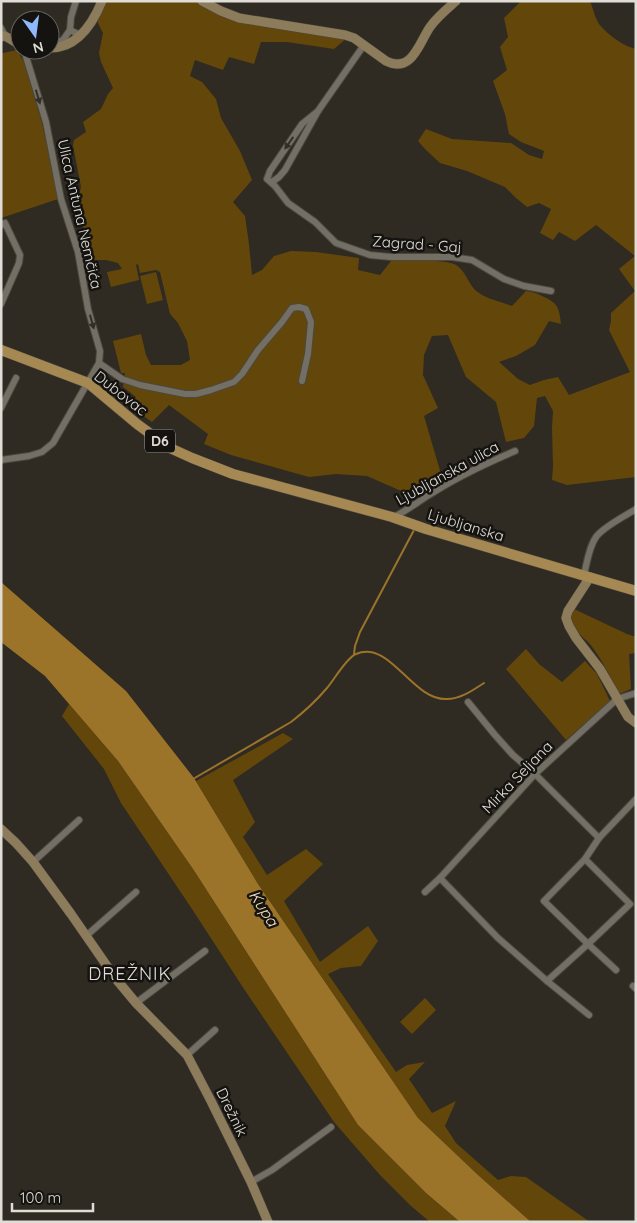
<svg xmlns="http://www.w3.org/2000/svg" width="637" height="1223" font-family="Quicksand,sans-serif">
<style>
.green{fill:#63470a}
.water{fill:#9b742a}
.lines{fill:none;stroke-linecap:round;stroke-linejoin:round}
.stream{stroke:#9b742a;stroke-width:2}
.street-casing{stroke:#4b4840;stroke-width:8}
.secondary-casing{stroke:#4b4840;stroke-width:10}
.primary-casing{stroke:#4b4840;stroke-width:11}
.street{stroke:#746f65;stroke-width:6}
.secondary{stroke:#8d7c5b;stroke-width:9}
.primary{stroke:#a58852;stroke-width:10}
.oneway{fill:#322f2a}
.labels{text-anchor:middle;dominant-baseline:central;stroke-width:5;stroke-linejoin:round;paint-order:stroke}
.shield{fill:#151310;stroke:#a3a09b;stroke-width:1}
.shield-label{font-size:14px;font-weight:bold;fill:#e0ddd7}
.street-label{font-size:15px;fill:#e0ddd7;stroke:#151310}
.water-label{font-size:16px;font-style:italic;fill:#f7e1bd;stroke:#151310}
.quarter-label{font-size:18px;letter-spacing:1px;fill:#e0ddd7;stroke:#151310}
</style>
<rect width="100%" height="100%" fill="#2f2a22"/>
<g class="green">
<path d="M107,1H196L231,19L248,24L347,38L334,49L287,42H261L254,64L229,57L223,70L195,60L190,76L202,82L216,99L221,118L240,151L252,180L233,202L245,216L249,244L252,275L262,270L274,256L291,251L316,252L359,258L358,270L380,275L391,261C407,261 440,259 454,264C466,269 468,286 479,293C487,299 502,302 512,306L526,291C532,292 537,293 542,296C558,303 559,307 561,324L549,321L535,345L516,356L499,362L518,379L530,385L544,380L558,377L569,395L630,372L609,330L611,321V313L635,291L619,269L635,256L596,225L575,241L559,232L553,240L540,233L551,209L539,203L527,207L516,198L505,187L467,171L440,163L425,149L418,141L426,129L452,139L511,143L529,155L542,159L544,151L521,142L509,134L505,114L493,81L507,70L500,47L508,37L504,18L521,1H590C593,8 595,18 599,24C608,35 623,46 636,49V477L567,485L552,480L553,466L552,428L553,411L545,396L537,398L534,426L524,438L506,442L496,402L466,377L448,335L432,336L424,355L423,375L438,408L424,416L441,474L408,494L367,476L336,474L309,477L231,455L204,444L208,434L169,405L152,422L129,406L136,397L123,387L125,373H121L113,341L141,334L146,355L151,365H181L190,360L187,341L178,323L170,314L160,272L156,270L140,273L138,264L136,265L139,280L111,287L107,272L122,269L118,263L106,260H86L82,251L89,243L76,206L81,187L73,145L74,140L86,132L83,122L101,109L108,94L113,88L101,62L99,53L103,33L97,21Z"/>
<path d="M17,50L24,62L42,123L58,199L1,218V52L3,53Z"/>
<path d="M156,272L163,300L147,304L140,276Z"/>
<path d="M574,609L627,634L636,637V653L629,654L631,689L619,694C611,679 604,663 593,648C584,635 574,635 570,616Z"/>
<path d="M526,649L539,664L562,682L585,661L597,674L610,701L566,740L506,669Z"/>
<path d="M69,704L118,761L193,869L358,1125L426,1193L460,1222H430L411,1206L380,1175L334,1122L244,989L192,909L121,803L104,769L62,716Z"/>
<path d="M283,733L293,739L233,780L255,822L243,837L267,875L306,849L323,864L284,901L320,962L368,926L378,941L361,966L341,968L328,974L396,1072L407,1065L425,1062L409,1079L432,1113L456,1101L445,1126L456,1143L498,1180L511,1176L526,1177L590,1222H531L478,1175L418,1118L254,878L196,781Z"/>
<path d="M425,998L436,1010L412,1034L400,1022Z"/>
</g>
<path class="water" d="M1,582L126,691L194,778L258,884L418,1118L478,1175L531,1222H460L426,1193L358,1125L193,869L118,761L45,676L1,642Z"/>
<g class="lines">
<g class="stream">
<path d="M354,654L355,646L360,632L414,530"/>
<path d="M193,779L291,722C304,712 316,701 327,688C334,680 347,657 356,654C390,639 412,701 447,699C461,699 473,690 484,683"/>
</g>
<defs>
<g id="street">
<path d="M76,1L71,17L70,30L80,35"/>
<path d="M1,28L5,36"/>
<path d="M51,46L63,40L70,30"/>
<path d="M318,111L302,124L270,171L267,179L275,186L288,203L315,222L336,243L370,255L391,257H452L472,260L504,279L524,286L551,291"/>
<path d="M272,182L279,177L285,170L318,111L364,45"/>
<path d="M1,225L5,223L20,255L19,263L1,304"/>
<path d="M99,363L122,379L140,385L185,394H196L211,390L234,382L242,374L258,350L282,322L292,308L299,307L306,309L311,322L308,354L302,381"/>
<path d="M1,408L16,378"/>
<path d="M1,460L29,456L42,452L53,443L99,363L100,351L88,309L78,252L61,199L46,122L24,50"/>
<path d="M394,517C408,510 420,500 434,492C459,476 487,463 515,451"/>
<path d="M584,575C587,562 589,547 596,537C603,527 625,516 636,509"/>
<path d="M468,702L495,735L513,755L535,774L599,838"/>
<path d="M585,859L630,904L588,944L616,970"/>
<path d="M33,862L79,820"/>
<path d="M425,892L440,878"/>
<path d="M86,936L136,892"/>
<path d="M547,981L588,944L544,901L585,859L599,838L636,799"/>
<path d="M633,986L636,989"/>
<path d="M136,1003L205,951"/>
<path d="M589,1015L547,981L498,938L440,878L535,774L617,699L636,693"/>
<path d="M187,1055L215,1030"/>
<path d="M251,1182L272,1170L331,1127"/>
</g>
<g id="secondary">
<path d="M202,1L221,11L239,18L345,35L354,38L386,61C412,74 419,43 430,27C437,17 447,9 456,1"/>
<path d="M1,37L5,36L20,45"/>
<path d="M50,48C77,48 93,23 102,1"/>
<path d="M590,577L568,611L566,618L569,626L576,638L600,669L628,717L636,723"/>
<path d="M1,829L16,843L33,862L71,914L116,979L136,1003L187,1055L211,1101L251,1182L268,1222"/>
</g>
<path id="primary" d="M1,350L88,383L137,424L170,448L192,458L233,474L392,517L426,529L636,591"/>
</defs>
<use href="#street" class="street-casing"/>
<use href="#secondary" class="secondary-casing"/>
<use href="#primary" class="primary-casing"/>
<use href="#street" class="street"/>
<use href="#secondary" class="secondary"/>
<use href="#primary" class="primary"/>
</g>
<defs><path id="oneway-solid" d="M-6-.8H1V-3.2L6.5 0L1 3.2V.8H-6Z" transform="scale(1.25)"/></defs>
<g class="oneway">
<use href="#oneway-solid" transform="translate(38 97) rotate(73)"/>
<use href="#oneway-solid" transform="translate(289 143) rotate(125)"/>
<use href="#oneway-solid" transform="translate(92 322) rotate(74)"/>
</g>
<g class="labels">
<rect class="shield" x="145" y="429.5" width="30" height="23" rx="4"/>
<g class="shield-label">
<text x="160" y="441">D6</text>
</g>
<g class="street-label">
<text transform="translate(80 214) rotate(77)">Ulica Antuna Nemčića</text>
<text transform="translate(417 244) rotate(4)">Zagrad - Gaj</text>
<text transform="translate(121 393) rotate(38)">Dubovac</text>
<text transform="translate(447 473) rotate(-29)">Ljubljanska ulica</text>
<text transform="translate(466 525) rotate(17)">Ljubljanska</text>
<text transform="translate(517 777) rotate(-46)">Mirka Seljana</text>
<text transform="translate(232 1112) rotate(64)">Drežnik</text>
</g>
<g class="water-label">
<text transform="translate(264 908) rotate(57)">Kupa</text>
</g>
<g class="quarter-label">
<text x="130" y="973">DREŽNIK</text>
</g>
</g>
<rect width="637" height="1223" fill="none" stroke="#e0ddd7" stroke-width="5"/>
<g transform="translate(35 35) rotate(166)"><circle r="24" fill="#151310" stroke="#666460"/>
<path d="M0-4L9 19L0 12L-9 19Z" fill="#90b8fd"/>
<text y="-8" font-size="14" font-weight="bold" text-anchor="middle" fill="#e0ddd7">N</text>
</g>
<path d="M12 1203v8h81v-8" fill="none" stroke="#e0ddd7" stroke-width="2.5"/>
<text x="20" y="1203" font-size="15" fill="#e0ddd7" stroke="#151310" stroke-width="4" paint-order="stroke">100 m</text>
</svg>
